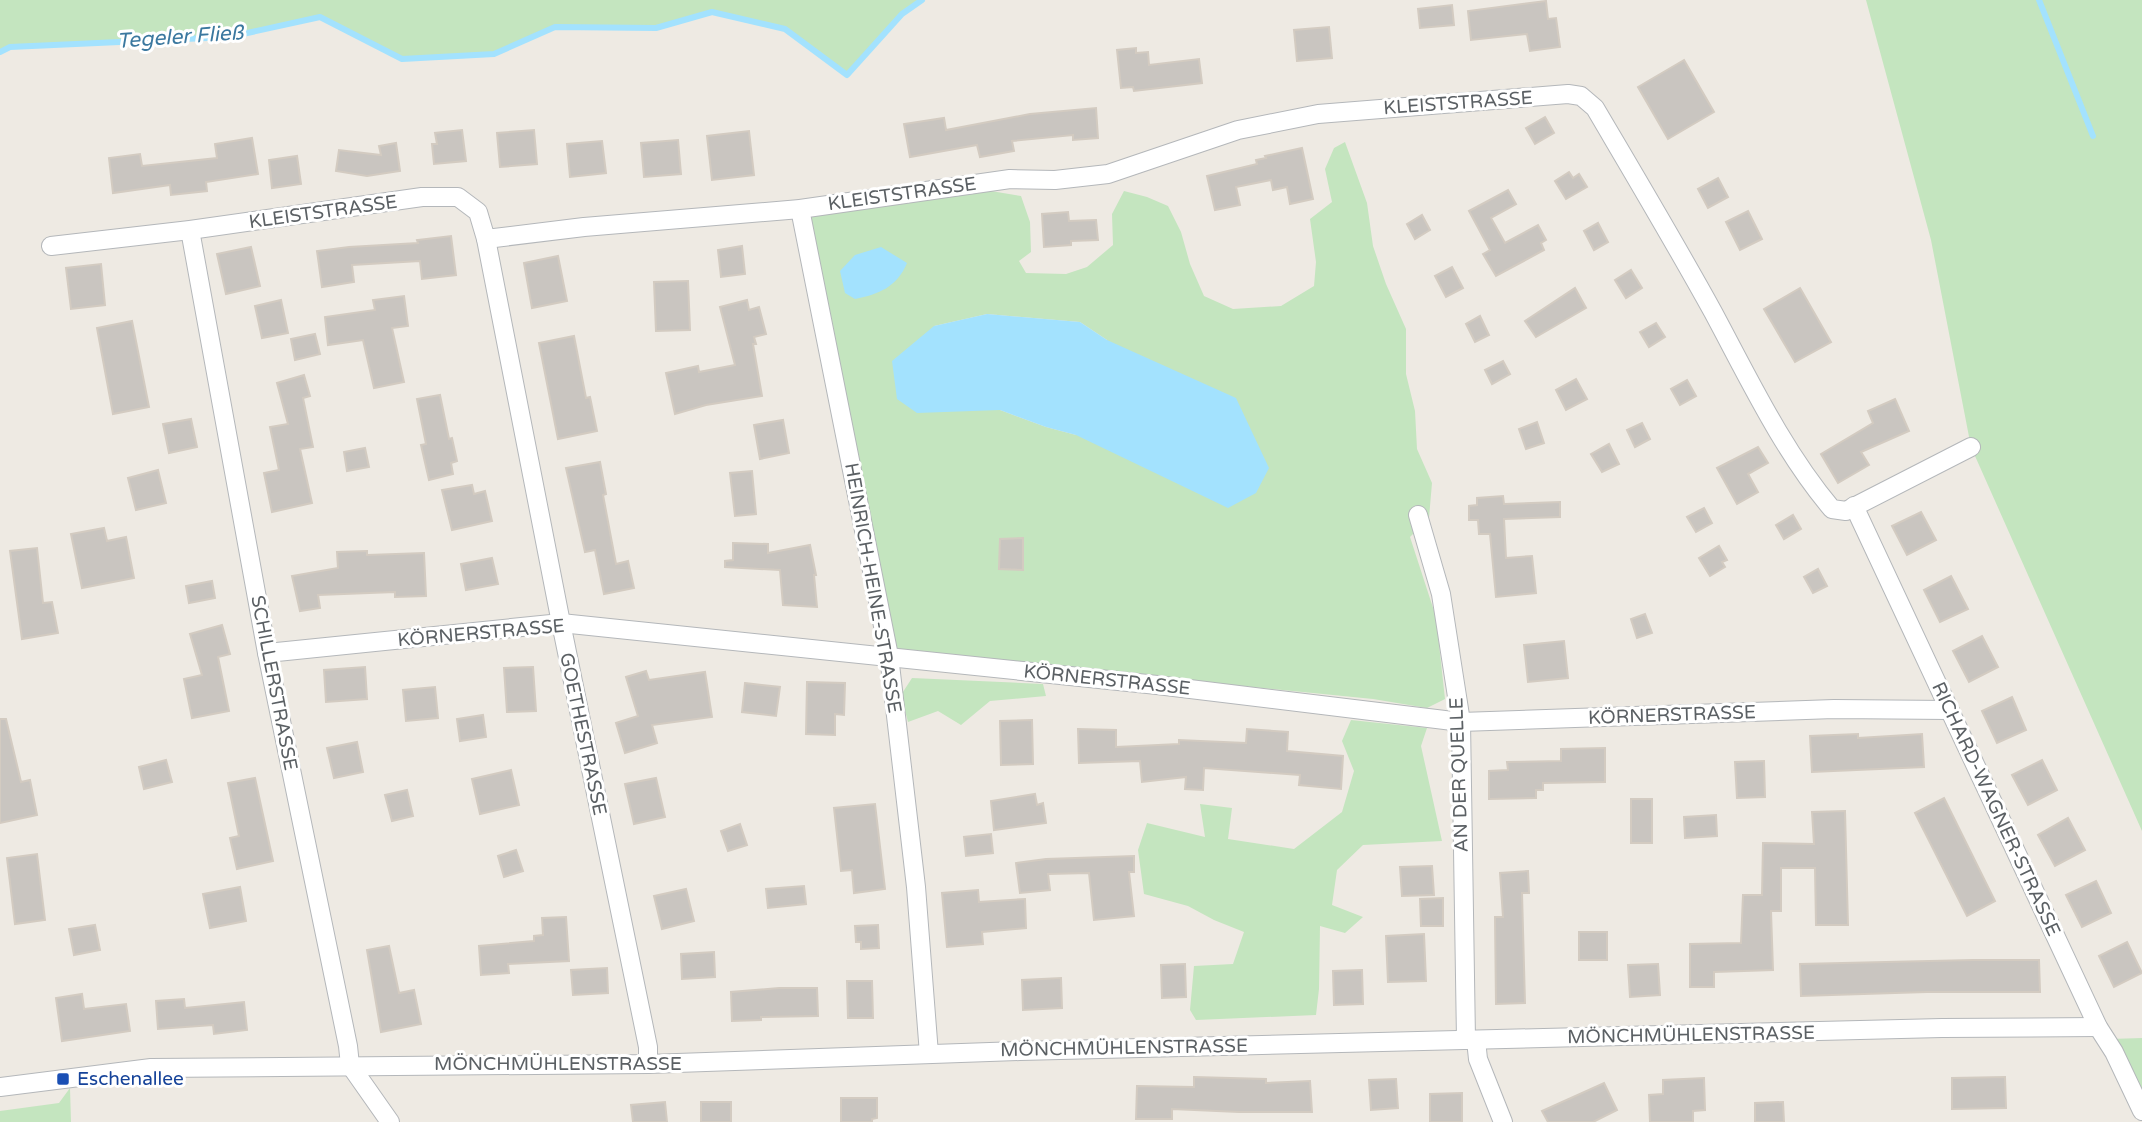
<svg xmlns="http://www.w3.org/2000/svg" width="2142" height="1122" font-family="'Varela Round',sans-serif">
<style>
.green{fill:#c4e5bf;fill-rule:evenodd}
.water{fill:#a3e2fe}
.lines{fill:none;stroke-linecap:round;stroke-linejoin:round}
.stream{stroke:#a3e2fe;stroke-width:6}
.building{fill:#c9c5c0;stroke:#d3cbc1;stroke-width:2}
.minor-casing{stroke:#b4b7ba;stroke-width:20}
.minor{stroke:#fff;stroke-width:18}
.transit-dot{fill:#1a4fb4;stroke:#fff;stroke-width:2.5}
.labels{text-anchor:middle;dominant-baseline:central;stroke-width:6;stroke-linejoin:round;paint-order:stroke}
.street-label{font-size:19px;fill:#5b6064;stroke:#fff}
.transit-label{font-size:19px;fill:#164399;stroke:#fff;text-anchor:start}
.water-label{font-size:21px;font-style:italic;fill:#3b789f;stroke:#fff}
</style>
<rect width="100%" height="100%" fill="#eeeae3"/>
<g class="green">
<path d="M0,0H922L902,14L847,75L785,29L712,12L656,28L555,27L494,54L402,59L320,17L229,37L10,47L0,52Z"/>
<path d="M1866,0H2142V831L1971,447L1931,240Z"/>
<path d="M1345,142L1367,203L1373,246L1386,284L1406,329V374L1415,411L1417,449L1432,483L1429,518L1410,537L1436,617L1445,699L1427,708L1373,699L893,651L811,221L815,208L985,190L1021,196L1030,222L1031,252L1019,261L1026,273L1066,274L1087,267L1113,245L1112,214L1124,191L1147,197L1168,206L1181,232L1190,264L1204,296L1233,309L1281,306L1314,286L1316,262L1310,219L1332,202L1325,169L1334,148ZM987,314L1080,322L1107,340L1076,435L1046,427L1000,410L934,326Z"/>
<path d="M912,678L1043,684L1046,696L990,701L961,725L938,711L908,722L901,695Z"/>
<path d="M1351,720L1427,728L1421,746L1442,841L1363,845L1337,870L1332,905L1363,917L1345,933L1320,926L1319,989L1316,1015L1196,1020L1190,1010L1194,966L1233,964L1244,932L1214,920L1188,906L1144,894L1138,850L1147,823L1205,837L1200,804L1232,808L1228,839L1294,849L1342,812L1354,771L1342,741Z"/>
<path d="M2142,1038V1111L2110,1039Z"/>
<path d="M70,1088L71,1122H0V1111L59,1103Z"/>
</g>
<g class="water">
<path d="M881,247L907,263C897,287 879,294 855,299L845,293L840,271L855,255Z"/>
<path d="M987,314L1080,322L1107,340L1236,398L1269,468L1256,493L1228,508L1076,435L1046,427L1000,410L917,413L897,399L892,361L934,326Z"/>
</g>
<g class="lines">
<g class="stream">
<path d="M2039,0L2093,136"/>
<path d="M0,52L10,47L229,37L320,17L402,59L494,54L555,27L656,28L712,12L785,29L847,75L902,14L922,0"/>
</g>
</g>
<g class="building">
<path d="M1546,1L1548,19L1556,18L1560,47L1530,51L1527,34L1471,40L1468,11Z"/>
<path d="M1452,5L1454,25L1420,28L1418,9Z"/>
<path d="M1329,27L1332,58L1297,61L1294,30Z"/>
<path d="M1136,48V53L1148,52L1149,65L1199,59L1202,83L1134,91L1133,87L1121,88L1117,50Z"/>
<path d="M1684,60L1714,112L1668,139L1638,87Z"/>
<path d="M1096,108L1098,138L1073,140V135L1012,141L1014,151L980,157L977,145L910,157L904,124L944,118L946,130L1030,114Z"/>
<path d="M1545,117L1554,133L1535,144L1526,128Z"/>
<path d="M462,130L466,161L434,164L432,144H437L435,133Z"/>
<path d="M534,130L537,164L500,167L497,133Z"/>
<path d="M749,131L754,175L712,180L707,136Z"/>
<path d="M252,138L258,174L206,182L207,191L171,195L170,185L113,193L109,158L140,154L142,166L217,158L215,144Z"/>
<path d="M678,140L681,174L644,177L641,143Z"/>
<path d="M602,141L606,173L570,177L567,144Z"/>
<path d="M396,143L400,171L367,176L336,171L339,150L381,155L379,146Z"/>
<path d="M1302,148L1313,199L1290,204L1287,187L1273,190L1271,180L1236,187L1240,205L1215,210L1207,176L1257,164L1256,160L1266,158L1265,156Z"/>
<path d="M297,156L301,184L272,188L269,160Z"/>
<path d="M1569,172L1573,178L1579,174L1587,187L1566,199L1555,181Z"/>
<path d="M1718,178L1728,197L1708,208L1698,189Z"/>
<path d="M1508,190L1516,204L1491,218L1505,243L1538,225L1546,240L1541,243L1544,250L1496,276L1483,254L1490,250L1469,211Z"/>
<path d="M1748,211L1762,239L1740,250L1726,222Z"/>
<path d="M1068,212L1069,221L1096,220L1098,240L1071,241V245L1044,247L1042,214Z"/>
<path d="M1422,215L1430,230L1415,239L1407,224Z"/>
<path d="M1598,223L1608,242L1594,250L1584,231Z"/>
<path d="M451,236L456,275L422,279L420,261L352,265L354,282L322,287L317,251L349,247L418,243L417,240Z"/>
<path d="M742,246L745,274L721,277L718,250Z"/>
<path d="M251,247L260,286L226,294L217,254Z"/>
<path d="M558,256L567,301L532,308L524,263Z"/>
<path d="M101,264L105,305L71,309L66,268Z"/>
<path d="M1452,267L1463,288L1446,297L1435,276Z"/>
<path d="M1631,270L1642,288L1626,298L1615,280Z"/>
<path d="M688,281L690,330L656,331L654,282Z"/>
<path d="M1575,288L1586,308L1536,337L1525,321Z"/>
<path d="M1800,288L1831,342L1795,362L1764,309Z"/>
<path d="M404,296L408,326L392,328L404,382L374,388L363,340L328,345L325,317L375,310L373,300Z"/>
<path d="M281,300L288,333L262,338L255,306Z"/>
<path d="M747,300L749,310L759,307L766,334L754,337L756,344H753L762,396L706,405L675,414L666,373L698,366L699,372L735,365L720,307Z"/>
<path d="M1480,316L1489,335L1475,342L1466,324Z"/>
<path d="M132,321L149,407L113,414L97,328Z"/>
<path d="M1656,323L1665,337L1649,347L1640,332Z"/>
<path d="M315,334L320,354L295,360L291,339Z"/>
<path d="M574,336L586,398L590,397L597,431L558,439L539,343Z"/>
<path d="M1503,361L1510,374L1492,384L1485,370Z"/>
<path d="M304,375L310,396L303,398L313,447L300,449L312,503L272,512L264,473L279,470L270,427L288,424L277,383Z"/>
<path d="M1576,379L1587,399L1566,410L1556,390Z"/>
<path d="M1687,380L1696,396L1680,405L1671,389Z"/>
<path d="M440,395L449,439L452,438L457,461L451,463L453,474L429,480L421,445L426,444L417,399Z"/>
<path d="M1895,399L1909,431L1861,452L1869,465L1838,483L1821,454L1873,423L1868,411Z"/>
<path d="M191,419L197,447L169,453L163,424Z"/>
<path d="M783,420L789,453L760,459L754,425Z"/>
<path d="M1537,422L1544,443L1526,449L1519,429Z"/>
<path d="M1642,423L1650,439L1635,447L1627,430Z"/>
<path d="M1609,444L1619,464L1602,472L1591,454Z"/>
<path d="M1758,447L1768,463L1748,474L1758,492L1737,504L1717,468Z"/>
<path d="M365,448L369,467L347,471L344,452Z"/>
<path d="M600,462L606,494L603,495L616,564L628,561L634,588L604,594L595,550L585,552L566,468Z"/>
<path d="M158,470L166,503L136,510L128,478Z"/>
<path d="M752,471L756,514L735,516L730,473Z"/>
<path d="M472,485L474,494L485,491L492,521L452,530L442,490Z"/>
<path d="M1503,496L1504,504L1560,502V517L1504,519L1506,558L1532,556L1536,593L1496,597L1490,534H1479L1478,520H1469V506L1477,505V498Z"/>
<path d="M1704,508L1712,523L1696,532L1687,517Z"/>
<path d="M1921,512L1936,540L1907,555L1892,526Z"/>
<path d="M1793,515L1801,529L1784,539L1776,525Z"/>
<path d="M104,528L107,541L126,537L134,578L82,588L71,534Z"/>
<path d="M1023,538V570L999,569L1000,539Z"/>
<path d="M733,543L768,544V553L810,545L816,575H814L817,607L783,605L780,570L725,567V561L733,560Z"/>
<path d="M1719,546L1727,560L1722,562L1725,567L1710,576L1699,558Z"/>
<path d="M37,548L43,603L52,602L58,633L22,639L10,551Z"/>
<path d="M367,551V555L424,553L426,596L395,597V592L318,595L320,608L300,611L292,576L338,568L337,552Z"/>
<path d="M492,558L498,584L466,590L461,564Z"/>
<path d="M1818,569L1827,586L1813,593L1804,577Z"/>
<path d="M1951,576L1968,609L1940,622L1924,590Z"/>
<path d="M212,581L215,598L189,603L186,586Z"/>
<path d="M1645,614L1652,633L1637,638L1631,619Z"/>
<path d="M222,625L230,654L218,657L229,711L192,718L184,679L202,675L190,634Z"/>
<path d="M1982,636L1998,667L1969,682L1953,651Z"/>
<path d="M1564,641L1568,678L1528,682L1524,645Z"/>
<path d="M365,667L367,699L326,702L324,670Z"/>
<path d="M533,667L536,711L507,712L504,668Z"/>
<path d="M646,671L649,680L705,672L712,717L652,725L657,743L625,753L616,723L638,716L626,677Z"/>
<path d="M807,682L845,683L844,715L835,714V735L806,734Z"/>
<path d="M745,683L780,687L776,716L742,712Z"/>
<path d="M435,687L438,718L406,721L403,690Z"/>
<path d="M2012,697L2026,730L1997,743L1982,711Z"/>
<path d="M483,715L486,737L460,741L457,719Z"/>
<path d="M0,719H6L21,782L30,780L37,815L0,823Z"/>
<path d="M1032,720L1033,764L1001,765L1000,721Z"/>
<path d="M1078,729L1116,730V747L1179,744V740L1246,743L1247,729L1288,732L1287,751L1343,756L1341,789L1299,785L1300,775L1204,768L1203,790L1185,789L1186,777L1142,782L1140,761L1079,763Z"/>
<path d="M1858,734V738L1922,734L1924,767L1812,772L1810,736Z"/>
<path d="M357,742L363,772L334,778L327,748Z"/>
<path d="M1605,748V782L1543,783V790H1536V798L1489,799V771L1508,770L1507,762L1561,761V749Z"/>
<path d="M166,760L172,782L144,789L139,767Z"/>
<path d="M2042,760L2057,790L2028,805L2012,775Z"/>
<path d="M1764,761L1765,797L1737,798L1735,762Z"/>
<path d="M511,770L519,805L480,814L472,779Z"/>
<path d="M255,778L273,861L237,869L230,838L239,836L228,783Z"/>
<path d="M656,778L665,817L634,824L625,784Z"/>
<path d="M407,790L413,816L392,821L385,795Z"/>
<path d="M1035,794L1037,805L1043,803L1046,823L994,830L991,801Z"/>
<path d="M1944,798L1995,901L1967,916L1915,813Z"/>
<rect x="1631" y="799" width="21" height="44"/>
<path d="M875,804L885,889L854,893L852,870L841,871L834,808Z"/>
<path d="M1845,811L1848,925H1816L1815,868H1781V911H1771L1773,970L1714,972V987H1690V944L1741,943L1743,895H1762L1763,843L1814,844L1812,812Z"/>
<path d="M1716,815L1717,836L1685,838L1684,817Z"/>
<path d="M2068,818L2085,850L2055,866L2038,835Z"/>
<path d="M740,824L747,845L728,851L721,831Z"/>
<path d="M991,834L993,853L966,856L964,837Z"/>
<path d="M516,850L523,871L504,877L498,856Z"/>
<path d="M37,854L45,920L15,924L7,858Z"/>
<path d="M1134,856V872H1129L1134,916L1094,920L1089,873L1048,874L1050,890L1020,893L1016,863L1046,859Z"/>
<path d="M1432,866L1434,895L1402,896L1400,867Z"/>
<path d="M1528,871L1529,893H1522L1525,1003L1496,1004L1495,917H1503L1500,873Z"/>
<path d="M2096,881L2111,913L2082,927L2066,895Z"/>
<path d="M804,886L806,904L768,908L766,889Z"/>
<path d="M240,887L246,921L210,928L203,894Z"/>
<path d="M686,889L694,921L662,929L654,896Z"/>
<path d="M978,890L979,902L1025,899L1026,928L982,932L983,944L947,947L942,893Z"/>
<path d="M1443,898V926H1421L1420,899Z"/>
<path d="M566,917L569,961L508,964L509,973L481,975L479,946L534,941V936L543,935L542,918Z"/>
<path d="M95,925L100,950L74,955L69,929Z"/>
<path d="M878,925L879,948L861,949V942H856L855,926Z"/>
<rect x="1579" y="932" width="28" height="28"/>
<path d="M1424,934L1426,981L1388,982L1386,936Z"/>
<path d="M2127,942L2142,973L2114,987L2099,956Z"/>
<path d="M389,946L399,993L414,990L421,1024L381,1032L367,950Z"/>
<path d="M714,952L715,977L682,979L681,954Z"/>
<path d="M1973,960H2039L2040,992H1927L1801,996L1800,964Z"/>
<path d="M1185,964L1186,997L1162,998L1161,965Z"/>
<path d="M1658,964L1660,995L1630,997L1628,965Z"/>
<path d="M607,968L608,993L573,995L571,970Z"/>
<path d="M1362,970L1363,1004L1334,1005L1333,971Z"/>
<path d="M1061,978L1062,1008L1023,1010L1022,980Z"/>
<path d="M847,981H872L873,1018H848Z"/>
<path d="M779,988H817L818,1016L761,1017V1020L732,1021L731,992Z"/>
<path d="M82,994L84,1009L126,1004L130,1031L62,1041L56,998Z"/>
<path d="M184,999L185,1008L244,1002L247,1030L214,1034L213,1025L158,1029L156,1001Z"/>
<path d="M1194,1077L1266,1079V1083L1310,1081L1312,1112H1239L1172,1109V1119H1136L1137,1086L1194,1087Z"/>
<path d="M2005,1077L2006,1108L1952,1109V1078Z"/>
<path d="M1704,1078L1705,1110L1693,1111V1122H1650L1649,1095L1663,1094V1080Z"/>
<path d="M1396,1079L1398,1108L1371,1110L1369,1080Z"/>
<path d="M1604,1083L1617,1110L1593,1122H1548L1542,1111Z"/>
<path d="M1462,1093V1122H1430V1094Z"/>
<path d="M841,1098H877V1118L872,1119V1122H841Z"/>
<path d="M665,1102L667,1122H633L631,1105Z"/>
<rect x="701" y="1102" width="30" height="20"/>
<path d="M1783,1102L1784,1122H1755V1103Z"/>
</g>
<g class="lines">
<defs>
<g id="minor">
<path d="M800,209L889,656L916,887L929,1054"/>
<path d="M190,230L267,653L348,1046L350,1065L390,1122"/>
<path d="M486,239L561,623L648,1047V1064"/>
<path d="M51,246L190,230L422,197H458L478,212L486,239L584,227L800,209L1010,179L1055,180L1108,174L1238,130L1318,114L1568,94L1581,96L1595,108C1635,176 1675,243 1713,312C1749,379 1783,451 1832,509L1846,511L1971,447"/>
<path d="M1854,506L2098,1027L2114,1052L2142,1111"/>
<path d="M1418,515L1441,594L1461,722L1466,1040"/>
<path d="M267,653L561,623L1157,685L1461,722L1834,709L1949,710"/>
<path d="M1476,1040L1478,1059L1503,1122"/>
<path d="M0,1087L151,1068L648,1064L1020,1051L1942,1028L2098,1027"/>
</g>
</defs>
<use href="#minor" class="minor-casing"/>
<use href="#minor" class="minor"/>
</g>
<rect class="transit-dot" x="56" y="1072" width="14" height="14" rx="3.5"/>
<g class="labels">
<g class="street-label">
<text transform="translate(1458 103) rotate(-4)">KLEISTSTRASSE</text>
<text transform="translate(902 194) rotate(-8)">KLEISTSTRASSE</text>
<text transform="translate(323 212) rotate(-8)">KLEISTSTRASSE</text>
<text transform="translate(873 588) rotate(80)">HEINRICH-HEINE-STRASSE</text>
<text transform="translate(481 633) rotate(-5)">KÖRNERSTRASSE</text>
<text transform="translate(1107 680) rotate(6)">KÖRNERSTRASSE</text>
<text transform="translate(274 683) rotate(79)">SCHILLERSTRASSE</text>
<text transform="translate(1672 715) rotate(-2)">KÖRNERSTRASSE</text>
<text transform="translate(583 734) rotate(78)">GOETHESTRASSE</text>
<text transform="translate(1459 775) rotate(-92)">AN DER QUELLE</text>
<text transform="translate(1996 809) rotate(65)">RICHARD-WAGNER-STRASSE</text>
<text transform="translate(1691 1035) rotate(-1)">MÖNCHMÜHLENSTRASSE</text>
<text transform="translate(1124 1048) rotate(-1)">MÖNCHMÜHLENSTRASSE</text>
<text x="558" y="1064">MÖNCHMÜHLENSTRASSE</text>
</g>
<g class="transit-label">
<text x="77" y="1079">Eschenallee</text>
</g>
<g class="water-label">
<text transform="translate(180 37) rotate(-4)">Tegeler Fließ</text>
</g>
</g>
</svg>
